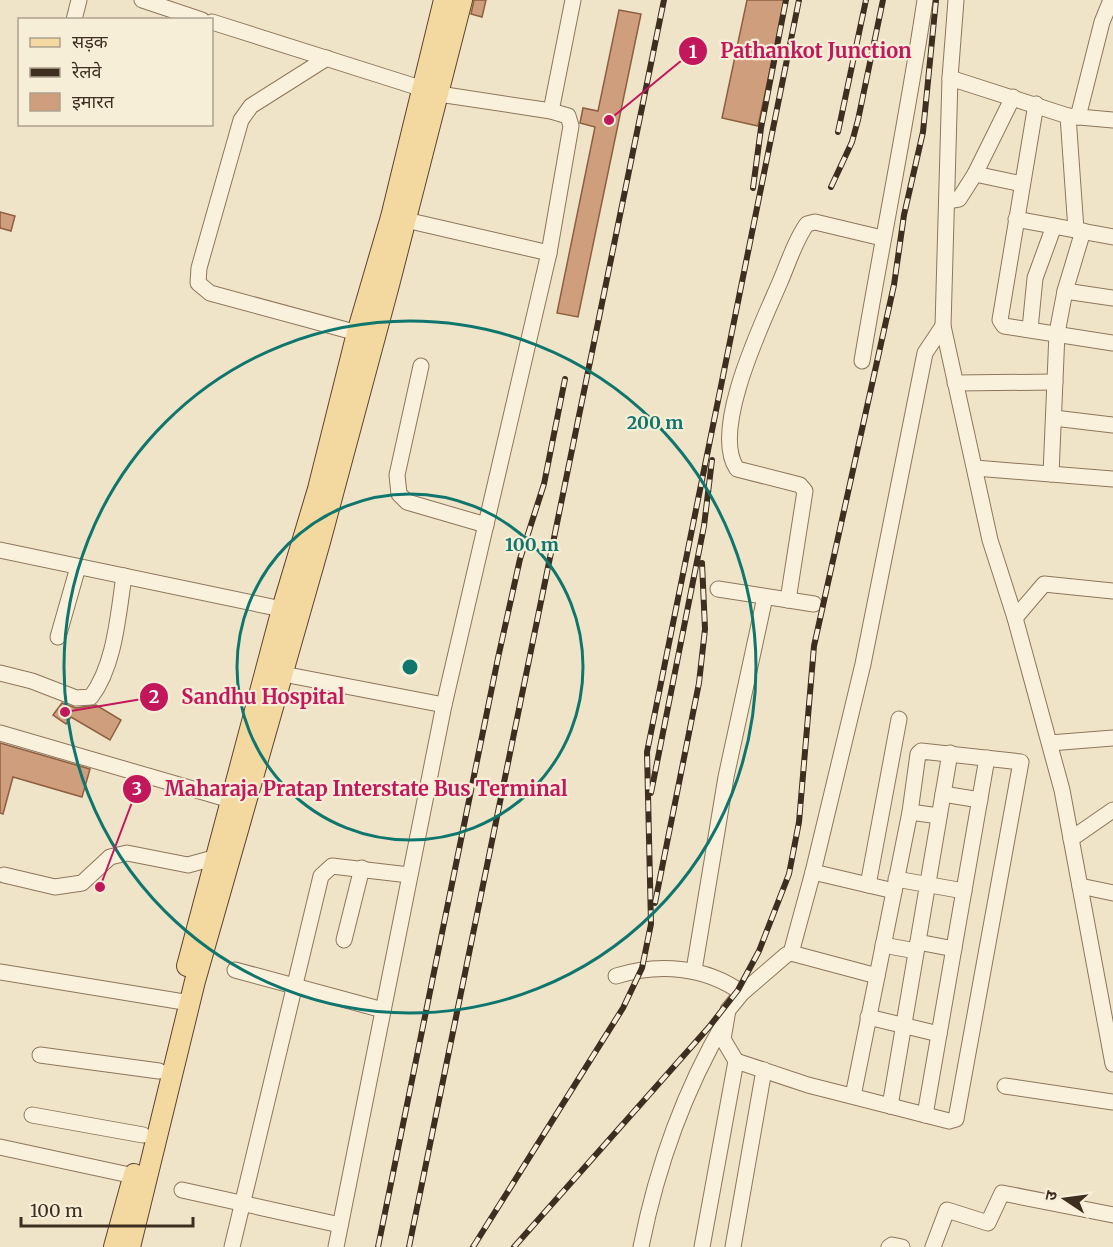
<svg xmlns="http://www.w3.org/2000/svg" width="1113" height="1247" font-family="Merriweather,'Noto Sans Devanagari',serif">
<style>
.building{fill:#cf9f7d;stroke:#8d5f41;stroke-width:1.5}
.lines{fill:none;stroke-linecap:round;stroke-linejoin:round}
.minor-casing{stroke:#8d765c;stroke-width:17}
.major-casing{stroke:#5b4430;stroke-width:22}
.minor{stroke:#faf1dc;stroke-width:15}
.major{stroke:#f3d9a0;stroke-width:20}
.rail-casing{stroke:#3d2e20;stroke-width:6}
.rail{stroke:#f7eed8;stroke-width:4;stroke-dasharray:11;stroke-linecap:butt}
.ring{fill:none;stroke:#0f766e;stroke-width:3}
.centre{fill:#0f766e;stroke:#f7eed8;stroke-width:3}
.ring-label{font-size:18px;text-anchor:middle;font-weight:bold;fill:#0f766e;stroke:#f7eed8;stroke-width:4.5;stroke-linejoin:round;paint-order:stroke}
.leader{fill:none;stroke:#c2185b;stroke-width:2}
.callout-dot{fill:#c2185b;stroke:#f7eed8;stroke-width:2}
.mark-label{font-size:18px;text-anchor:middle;font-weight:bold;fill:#fff}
.callout-label{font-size:20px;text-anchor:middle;font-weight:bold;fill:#c2185b;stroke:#f7eed8;stroke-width:4.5;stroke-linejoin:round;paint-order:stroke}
</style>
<rect width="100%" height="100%" fill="#f0e4c8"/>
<g class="building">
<path d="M474,0H486L482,17L471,14Z"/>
<path d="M747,0H785L758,126L722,118Z"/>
<path d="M619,10L641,14L578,317L557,313L595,127L580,123L583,108L598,111Z"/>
<path d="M0,212L15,216L11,231L0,228Z"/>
<path d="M62,703L76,708L96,705L121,720L110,740L71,717L66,724L53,715Z"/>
<path d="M0,743L90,769L82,797L13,777L3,814L0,813Z"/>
</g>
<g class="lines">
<defs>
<g id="minor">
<path d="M142,0L202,20"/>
<path d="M956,0L950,78L943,326L990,540L1015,618L1062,790L1113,1064"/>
<path d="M74,20L79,0"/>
<path d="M212,22L439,94L551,111L568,116L571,126L549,253L444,705L336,1247"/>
<path d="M327,58L251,106L241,120L199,268L198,283L210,293L365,335"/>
<path d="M950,78L1068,116L1113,120"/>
<path d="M1036,104L1000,320L1004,326L1113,343"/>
<path d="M551,111L573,0"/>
<path d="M1068,116L1076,230"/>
<path d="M1078,117L1102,22L1111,0"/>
<path d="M975,174L1022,184"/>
<path d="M947,201L959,199L975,174L1013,97"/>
<path d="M397,218L549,253"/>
<path d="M1016,219L1113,237"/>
<path d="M1065,291L1113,298"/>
<path d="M1030,329L1035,278L1054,226"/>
<path d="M862,361C882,240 907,121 925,0"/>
<path d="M421,366L397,475L399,494L407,502L486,525"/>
<path d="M955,383L1055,382"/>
<path d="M1054,418L1113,425"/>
<path d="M975,468L1113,479"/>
<path d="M1051,474L1057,333L1065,291L1083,231"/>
<path d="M0,550L291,611"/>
<path d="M718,589L814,604"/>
<path d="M788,600L805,491L800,485L737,469C710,430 763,322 780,282C788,264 795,240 807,224L815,222L882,238"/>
<path d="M1015,618L1044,584L1113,591"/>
<path d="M58,637L78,567"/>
<path d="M0,673L32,681L76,698L91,697C115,665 118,615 124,576"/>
<path d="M283,674L444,705"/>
<path d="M0,733L241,803"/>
<path d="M1050,743L1113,738"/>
<path d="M943,794L980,800"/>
<path d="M910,812L939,816"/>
<path d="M1071,839L1113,810"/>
<path d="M813,872L863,664L925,353L943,326"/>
<path d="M4,875L55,887L82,883L110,857L127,853L188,865L217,857H225"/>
<path d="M896,879L964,891"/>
<path d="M868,885L899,719"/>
<path d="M1080,886L1113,893"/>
<path d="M344,940L362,868"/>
<path d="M918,942L954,949"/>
<path d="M883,945L916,951"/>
<path d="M791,953L813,872L894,891"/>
<path d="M235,970L383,1010"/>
<path d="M694,970L726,777L765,597"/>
<path d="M0,972L190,1003"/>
<path d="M616,976C658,963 705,966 742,993"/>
<path d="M868,1017L939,1034"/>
<path d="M40,1055L159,1071"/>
<path d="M736,1061L723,1039L728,1010L742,993L786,955L791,953L877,976"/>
<path d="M1005,1086L1113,1102"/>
<path d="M890,1106L950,753"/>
<path d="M32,1115L143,1135"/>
<path d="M925,1115L987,758"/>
<path d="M0,1147L134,1176"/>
<path d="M182,1190L340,1225"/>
<path d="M232,1247L321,876L332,866L409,875"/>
<path d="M641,1247C657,1166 684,1091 725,1021"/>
<path d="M702,1247L736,1061L808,1085L949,1121L956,1119L1021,762L921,751L918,754L910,812L853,1096"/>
<path d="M733,1247L764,1070"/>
<path d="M889,1247L892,1245L902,1247"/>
<path d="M933,1247L947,1210L988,1223L1002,1193L1113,1215"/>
</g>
<g id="major">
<path d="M187,966L282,609L318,489L357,333L391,217L444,0"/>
<path d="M114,1247L134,1174"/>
<path d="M130,1247L195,981L320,542L389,285L462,0"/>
</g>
</defs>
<use href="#minor" class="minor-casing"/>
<use href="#major" class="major-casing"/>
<use href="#minor" class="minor"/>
<use href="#major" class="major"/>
<defs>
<g id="rail">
<path d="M838,132L866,0"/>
<path d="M831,187L852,142L858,120L883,0"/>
<path d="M753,188L761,128L786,0"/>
<path d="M651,793L704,526L712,460"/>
<path d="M655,903L699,683L705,629L702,563"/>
<path d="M378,1247L498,658L520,559L544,484L565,379"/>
<path d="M409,1247L664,0"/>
<path d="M473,1247L623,1008L642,968L651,924L647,752L799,0"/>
<path d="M514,1247L709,1027L738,990L759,951L789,874L799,822L814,646L894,285L904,215L923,132L936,0"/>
</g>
</defs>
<use href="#rail" class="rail-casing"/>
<use href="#rail" class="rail"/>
</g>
<g class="ring">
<circle cx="410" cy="667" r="173"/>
<circle cx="410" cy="667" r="346"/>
</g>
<circle cx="410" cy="667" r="9" class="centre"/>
<g class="ring-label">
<text x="655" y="429">200 m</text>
<text x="532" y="551">100 m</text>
</g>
<path class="leader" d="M609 120L693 51M65 712L154 697M100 887L137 789"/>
<g class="callout-dot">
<circle cx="609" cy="120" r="6"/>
<circle cx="65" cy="712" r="6"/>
<circle cx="100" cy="887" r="6"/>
<circle cx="693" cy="51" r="15"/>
<circle cx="154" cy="697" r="15"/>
<circle cx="137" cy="789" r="15"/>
</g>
<g class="mark-label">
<text x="693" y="58">1</text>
<text x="154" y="703">2</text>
<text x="137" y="795">3</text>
</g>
<g class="callout-label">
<text x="816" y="58">Pathankot Junction</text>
<text x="263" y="704">Sandhu Hospital</text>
<text x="366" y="796">Maharaja Pratap Interstate Bus Terminal</text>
</g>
<rect x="18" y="18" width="195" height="108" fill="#f7eed8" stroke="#ada18e" stroke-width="1.5"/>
<rect x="30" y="38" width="30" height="9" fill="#f3d9a0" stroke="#ada18e" stroke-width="1.5"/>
<text x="72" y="48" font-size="18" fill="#3d2e20">सड़क</text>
<rect x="30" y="68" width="30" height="9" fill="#3d2e20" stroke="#ada18e" stroke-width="1.5"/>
<text x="72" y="78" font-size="18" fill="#3d2e20">रेलवे</text>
<rect x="30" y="93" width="30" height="18" fill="#cf9f7d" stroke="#ada18e" stroke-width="1.5"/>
<text x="72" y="108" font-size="18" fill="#3d2e20">इमारत</text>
<g transform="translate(1065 1199) rotate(283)" stroke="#f7eed8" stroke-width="4.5" paint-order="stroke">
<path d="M0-4.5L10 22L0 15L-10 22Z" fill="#3d2e20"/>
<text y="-9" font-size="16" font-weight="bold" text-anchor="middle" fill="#3d2e20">उ</text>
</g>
<path d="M21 1217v9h172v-9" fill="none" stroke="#3d2e20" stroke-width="3"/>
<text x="30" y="1217" font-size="18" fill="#3d2e20" stroke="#f7eed8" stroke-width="4.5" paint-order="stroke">100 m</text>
</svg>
